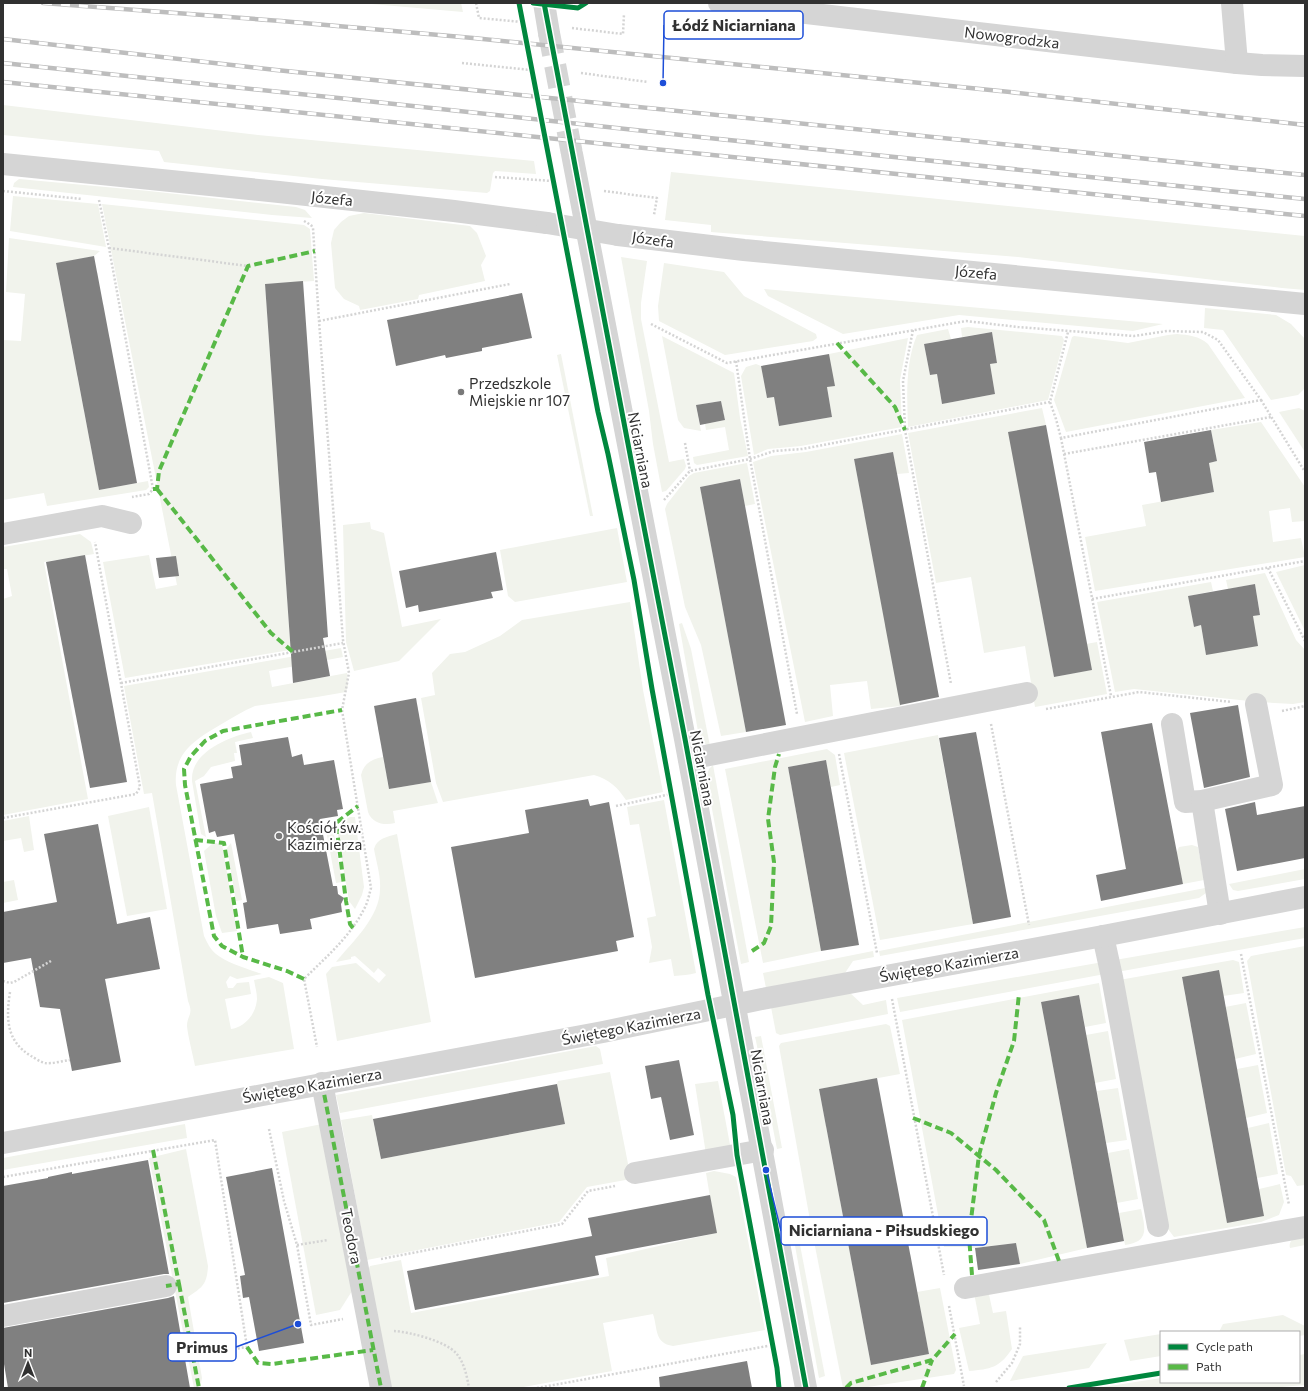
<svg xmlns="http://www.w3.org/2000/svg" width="1308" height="1391" font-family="Commissioner,sans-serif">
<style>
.green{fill:#f1f3ec}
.building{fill:#808080}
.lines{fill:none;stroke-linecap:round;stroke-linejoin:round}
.minor-tunnel{stroke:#d6d6d6;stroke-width:22;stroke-dasharray:22 11;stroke-linecap:butt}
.path{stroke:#d4d4d4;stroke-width:2.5;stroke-dasharray:2 2;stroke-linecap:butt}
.minor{stroke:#d5d5d5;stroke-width:22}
.rail-casing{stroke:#bdbdbd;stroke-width:4.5}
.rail{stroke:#fff;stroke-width:3;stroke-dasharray:9;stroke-linecap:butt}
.path-bridge{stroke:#d4d4d4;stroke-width:2.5;stroke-dasharray:2 2;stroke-linecap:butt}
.minor-bridge{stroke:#d5d5d5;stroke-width:22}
.quiet{stroke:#58b947;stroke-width:4;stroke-dasharray:8 4;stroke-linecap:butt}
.cycleway-casing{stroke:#fff;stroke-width:8}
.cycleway{stroke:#00873e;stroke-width:5}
.poi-dot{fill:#797979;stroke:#fff;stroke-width:1.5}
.labels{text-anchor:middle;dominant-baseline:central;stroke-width:4;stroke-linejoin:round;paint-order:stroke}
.street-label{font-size:15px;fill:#313131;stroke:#fff}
.poi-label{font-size:15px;fill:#313131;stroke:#fff;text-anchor:start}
.leader{fill:none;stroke:#1d4ed8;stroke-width:1.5}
.callout-dot{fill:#1d4ed8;stroke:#fff;stroke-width:1.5}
.callout{fill:#fff;stroke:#1d4ed8;stroke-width:1.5}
.callout-label{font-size:16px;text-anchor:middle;font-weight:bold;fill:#313131}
</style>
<rect width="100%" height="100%" fill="#fff"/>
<g class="green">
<path d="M360,3H461L463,12Z"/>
<path d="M3,105L258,135L534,161L536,174L495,171L493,173L490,191L487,193L322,179L164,162L159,151L3,135Z"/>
<path d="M671,172L1305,236V290L1282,288L1018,257L711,232V225L665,220Z"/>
<path d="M19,179L149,191L296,207L305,210L312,218L272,215L13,187L14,183Z"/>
<path d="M13,196L98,204L106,247L10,231Z"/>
<path d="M102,204L304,225L310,229L314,281L265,284L290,640L296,649L125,678L103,562L149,555L156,589L177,585Z"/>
<path d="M364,213L470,226L477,233L486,256L481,265L485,281L419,295L418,299L360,310L359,306L344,299L335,288L331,243L334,230L341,222L349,216Z"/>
<path d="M9,238L100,251L94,256L56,264L99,490L148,481L149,487L146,490L47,506L44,493L3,500V361H4L3,355V340L21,341L25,294L6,292Z"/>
<path d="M621,257L647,261L641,303V319L669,462L684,459L686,466L685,469L666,491L662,492L653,444L649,411Z"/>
<path d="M664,263L724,272L744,296L816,334L817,338L813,341L725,355L659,321L658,306Z"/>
<path d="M764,289L1163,324L1133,331L959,315L843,334L768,296Z"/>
<path d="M1205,308L1276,315L1291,324L1305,339V388L1298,395L1271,400L1223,330L1204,328Z"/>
<path d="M968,327L1062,336L1064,340L1048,400L908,427C907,396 905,364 917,335L948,329L951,339L924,344L930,375L937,374L942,404L995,394L990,364L997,363L992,332L962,337L961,328Z"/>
<path d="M1177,334C1189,335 1199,336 1208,344L1245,398L1066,432L1054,400L1072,337L1074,336L1128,343L1168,335Z"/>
<path d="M662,336L734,373L740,418L748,456L697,465L694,463L693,457L729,450L725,427L706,430L705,424L725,420L721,401L696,405L701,431L684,428L678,420Z"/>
<path d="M908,338L900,380L902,427L801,446L768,449L754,455L741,376L746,367L756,364L761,366L767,398L774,397L779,426L832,417L827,387L829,354Z"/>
<path d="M561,354L593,516H590L557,355Z"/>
<path d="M1042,408L1046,425L1009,433L1054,677L1091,670L1086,644L1097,642L1107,694L1035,707L1025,646L984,653L971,577L936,583L908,433Z"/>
<path d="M1299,408L1305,411V452L1279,412Z"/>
<path d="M1261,422L1305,487V521L1292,522L1290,508L1269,511L1273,542L1301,538L1305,557L1095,591L1085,537L1146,526L1142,505L1214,492L1209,463L1217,461L1211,430Z"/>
<path d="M902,434L909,473L897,474L893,452L854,459L901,706L871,709L867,681L830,685L833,716L805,722L753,462L771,456L806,452Z"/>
<path d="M747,463L755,504L745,506L740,479L700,487L746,732L721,736L701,645L685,607L665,509L667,504L689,476L694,473Z"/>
<path d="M370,522L371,529L384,533L402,627L441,619L399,661L354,671L346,642L343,525Z"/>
<path d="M617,528L627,582L515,602L508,596L500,550Z"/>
<path d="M80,534L91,542L94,554L44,562L88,799L3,815V599L12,596L7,569H3V547Z"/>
<path d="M1305,565V631L1276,572Z"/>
<path d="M1265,573L1296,640L1305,650V702L1293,704L1259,702L1134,689L1115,692L1097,602L1211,582L1213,591L1189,596L1194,627L1201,625L1206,655L1253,616L1260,614L1255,584L1228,589L1226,580Z"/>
<path d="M630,602L643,690L663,792L626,800C618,788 609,779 594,775L443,802L436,783L421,698L435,695L432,673L450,654L465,652L500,636L522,620Z"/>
<path d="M682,623L691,649L710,746C705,744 701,742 699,737L679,624Z"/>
<path d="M341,648L343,657L269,671L272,687L347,673L348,685L346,692L317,697L255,706C243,711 232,718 220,725C196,739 173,753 176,785L204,936C207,942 210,949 216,954C227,963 248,969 262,974L237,979L230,976L226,982L228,988H233L237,983L249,982L251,994L225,999L231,1029C245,1027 256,1014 257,999C257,993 255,986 254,980L269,977L283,983L294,1049L195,1066C193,1055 188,1037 187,1026C187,1015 194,1015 188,1001L152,793L144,794L124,686Z"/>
<path d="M251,732L253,738L235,742L237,753H234L235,761L211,767L204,776L195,781L206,837L201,834L192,781C190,752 229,737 251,732Z"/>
<path d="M938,735L973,924L880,940L844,753Z"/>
<path d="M827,749L835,755L840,785L831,787L826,760L788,767L821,951L763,963L725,769Z"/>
<path d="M383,757L389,789L431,782L438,803L393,811L395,823C384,826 372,823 368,812L361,775C364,763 372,759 383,757Z"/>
<path d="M713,765L749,962L741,964L706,777L709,769Z"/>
<path d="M664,800L696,973C689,975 682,975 674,976L671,959L649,963L652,947L647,918L656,916L639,824L630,825L627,807Z"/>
<path d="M149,807L167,909L127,916L108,816Z"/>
<path d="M29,816L34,850L24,852L21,838L3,841V821Z"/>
<path d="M350,817H355L364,887L362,895L355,909L349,901L337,830C340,824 344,820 350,817Z"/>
<path d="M325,825L331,828L334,834L342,882L336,883Z"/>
<path d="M397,834L431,1022L337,1041L326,974L332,967L356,963L379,983L386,975L378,968L374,973L355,956L351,957V959L336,962C353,941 380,917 380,889C381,876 376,861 374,849C377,838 387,837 397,834Z"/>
<path d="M216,843L222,846L223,849L237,931L222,933L216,916L204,851L212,844Z"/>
<path d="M231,843L242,900L236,901L227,848Z"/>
<path d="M1192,845L1198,847L1204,880L1183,884L1176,854L1179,847Z"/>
<path d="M1305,869V879L1238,891L1233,890L1229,884Z"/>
<path d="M14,880L18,900L3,903V882Z"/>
<path d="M1205,888L1206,893L1199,898L880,956L879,951Z"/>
<path d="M1305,927V938L1117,972L1115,960Z"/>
<path d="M1305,946V1185L1297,1186L1291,1176L1286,1175L1247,961L1251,956Z"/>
<path d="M873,951L874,957L853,961L845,973L766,988L763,973Z"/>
<path d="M1233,960L1239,962L1244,993L1223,996L1218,970L1182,978L1227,1222L1259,1189L1280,1184L1284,1202L1279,1215L1261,1222L1174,1237L1168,1229L1119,980Z"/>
<path d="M1103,962L1105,974L900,1012L897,998Z"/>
<path d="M1099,983L1106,1023L1085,1027L1079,995L1041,1002L1087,1248L1020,1264L1016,1243L975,1248L962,1247H944L902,1020Z"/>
<path d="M849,992L863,1005L886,1000L888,1014L780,1035L776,1033L771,1007Z"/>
<path d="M1246,1003L1256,1054L1235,1059L1225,1007Z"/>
<path d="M886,1024L890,1026L900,1074L819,1089L871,1365L929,1354L917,1292L940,1288L956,1370L954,1374L861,1388H843L811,1226L779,1046L781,1043Z"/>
<path d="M1108,1031L1116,1079L1095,1083L1086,1035Z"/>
<path d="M761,1036L782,1148L777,1149L756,1041L755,1037Z"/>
<path d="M596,1046L600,1049L603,1064L340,1113L336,1095Z"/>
<path d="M1258,1065L1267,1113L1246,1118L1237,1069Z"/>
<path d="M610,1072L631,1179L587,1187L559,1222L367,1260L341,1120L372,1115L381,1159L565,1124L557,1084L558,1081Z"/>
<path d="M718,1081L731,1150L706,1154L695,1084Z"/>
<path d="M1118,1088L1127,1140L1106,1143L1097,1091Z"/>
<path d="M1269,1123L1278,1174L1257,1178L1248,1128Z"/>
<path d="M185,1124L187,1138L3,1170V1158Z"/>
<path d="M322,1124L352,1291L340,1310L316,1315L282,1132Z"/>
<path d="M186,1149L208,1266C207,1284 203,1287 188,1297L202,1378L200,1388H194L149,1158Z"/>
<path d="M1129,1149L1138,1199L1117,1203L1108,1153Z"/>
<path d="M714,1171L730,1174L736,1177L765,1330L673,1346C654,1343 658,1329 653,1314L603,1323L612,1371L518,1388H391L368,1270L370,1266L401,1260L411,1313L609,1276L606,1258L716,1233L706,1173Z"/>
<path d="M1141,1209C1145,1227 1150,1242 1125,1245L1119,1213Z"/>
<path d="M792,1229H797L825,1376L819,1378Z"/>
<path d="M1305,1232V1245L1290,1248C1288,1239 1298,1236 1305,1232Z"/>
<path d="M988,1290L993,1313L1006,1311L1012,1349C999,1368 991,1369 969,1371L959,1328L980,1324L974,1293Z"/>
<path d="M1283,1315L1305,1326V1335L1299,1336V1332H1219L1223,1324Z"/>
<path d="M1161,1334V1356L1130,1361L1124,1340Z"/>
<path d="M1107,1343L1089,1368L1010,1381L1023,1356Z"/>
<path d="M1305,1354V1385L1270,1388H1097L1161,1378V1382H1299V1355Z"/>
</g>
<g class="building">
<path d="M94,256L137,483L99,490L56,263Z"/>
<path d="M303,281L328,637L323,638L330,676L293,683L265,284Z"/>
<path d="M522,293L532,338L482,348V351L446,358L445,355L396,366L387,320Z"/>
<path d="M992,332L997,363L990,364L995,394L942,404L937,374L930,375L924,344Z"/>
<path d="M829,354L835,386L827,387L832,417L779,426L774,397L767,398L761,366Z"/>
<path d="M721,401L725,420L700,425L696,405Z"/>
<path d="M1046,425L1092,670L1054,677L1008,432Z"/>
<path d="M1211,430L1217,461L1209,463L1214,492L1161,502L1156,472L1149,473L1144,442Z"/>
<path d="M893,452L939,697L900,705L854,459Z"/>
<path d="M740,479L786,725L746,732L700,487Z"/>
<path d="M496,552L503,590L491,592L493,598L419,612L418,605L406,608L399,571Z"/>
<path d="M85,555L127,782L90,788L46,562Z"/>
<path d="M176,556L179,576L159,578L156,558Z"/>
<path d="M1255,584L1260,615L1253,616L1258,646L1206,655L1201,625L1194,627L1188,596Z"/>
<path d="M416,698L431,782L389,789L374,706Z"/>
<path d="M1238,705L1250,777L1204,788L1190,713Z"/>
<path d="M1152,723L1183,884L1101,901L1096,875L1126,869L1101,732Z"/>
<path d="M976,732L1011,917L973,924L939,738Z"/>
<path d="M288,737L292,757L302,754L304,765L334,760L343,809L337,810L338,816L320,819L333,886H337L338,894L344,898L341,904L342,912L310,919L312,929L280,934L278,924L247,929L243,903L247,902L234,834L217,837L215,831L209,833L200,784L233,778L231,767L242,765L239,745Z"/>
<path d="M826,760L859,945L821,951L788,767Z"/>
<path d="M588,799L590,806L609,802L634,937L616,941L618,951L475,978L451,847L529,833L525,810Z"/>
<path d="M1255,802L1257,815L1305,806V858L1237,871L1225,809Z"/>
<path d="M98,824L117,924L150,917L160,969L105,979L121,1062L72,1071L60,1009L40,1007L31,958L3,963V912L57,902L44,834Z"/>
<path d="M1219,970L1264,1216L1227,1223L1182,977Z"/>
<path d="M1079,995L1124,1241L1087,1248L1041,1002Z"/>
<path d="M679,1060L694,1135L670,1140L661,1097L651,1099L645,1066Z"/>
<path d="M877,1078L929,1354L871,1365L819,1089Z"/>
<path d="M557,1084L565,1124L381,1159L373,1119Z"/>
<path d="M148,1160L169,1274H164L3,1303V1186L48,1178V1177L72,1172V1174Z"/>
<path d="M272,1168L304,1343L259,1351L249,1297L243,1298L240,1276L245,1275L226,1177Z"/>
<path d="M710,1195L717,1233L595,1256L599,1275L415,1310L407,1271L592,1236L588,1218Z"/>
<path d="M1016,1243L1020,1264L978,1270L975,1248Z"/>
<path d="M174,1296L190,1388H8L3,1358V1328L168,1298Z"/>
<path d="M747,1361L752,1388H660L659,1377Z"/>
</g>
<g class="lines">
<path class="minor-tunnel" d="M549,33L572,154"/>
<g class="path">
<path d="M476,3L479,18L522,22"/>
<path d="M572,28L623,34L624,14"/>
<path d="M462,63L531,70"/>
<path d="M581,73L648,82"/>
<path d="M495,177L552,181"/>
<path d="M3,191L82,199"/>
<path d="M604,191L657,198L654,215"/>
<path d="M99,200L109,248L153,489L149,494L132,497"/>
<path d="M304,221L311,225L313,228L319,321L343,640L349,673L342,710L371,888C369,895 368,902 364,909C350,937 326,957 304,979L317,1047"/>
<path d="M109,248L248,266"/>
<path d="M319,321L510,284"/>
<path d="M651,324L727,363L966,321L1018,327L1134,336L1167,331L1203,332L1218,340L1261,400L1061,438L1056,419L1050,402L1068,332"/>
<path d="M913,330L903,381L905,430L951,684"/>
<path d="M736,361L750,459L797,714"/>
<path d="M1261,400L1305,472"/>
<path d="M1061,438L1111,696"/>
<path d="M685,443L690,471"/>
<path d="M1064,454L1271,417"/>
<path d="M664,500L690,471L750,459L774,451L802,449L1050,402"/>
<path d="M1268,568L1305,641"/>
<path d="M1092,599L1305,561"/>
<path d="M121,683L343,643"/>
<path d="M1046,709L1139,692L1232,702"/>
<path d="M1282,711L1305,706"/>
<path d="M991,724L1029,925"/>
<path d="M839,754L877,953"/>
<path d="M616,806L671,794"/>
<path d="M3,818L136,794L140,787L95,542"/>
<path d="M1241,954L1289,1205"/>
<path d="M3,981L10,983L14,982L51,961"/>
<path d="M10,992C6,1018 6,1041 31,1056C35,1058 40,1062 45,1063C52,1064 62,1061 70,1060"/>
<path d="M892,999L944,1275"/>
<path d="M269,1129L284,1201L297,1245L311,1325L343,1319"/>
<path d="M3,1177L215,1140L247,1347L209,1353"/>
<path d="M297,1245L328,1240"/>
<path d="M381,1259L562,1224L588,1191L615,1186"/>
<path d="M949,1306L964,1386"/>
<path d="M394,1331C410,1332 445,1341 456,1353C464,1362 467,1376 469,1388"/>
<path d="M996,1382L1012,1363L1020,1344V1327"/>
<path d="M537,1388L773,1345"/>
</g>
<g class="minor">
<path d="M544,3L549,33"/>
<path d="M719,3L1237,63L1262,65L1305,66"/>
<path d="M1232,3L1237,63"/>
<path d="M572,154L637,491L685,739L806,1388"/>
<path d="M3,164L279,192L454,211L547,223"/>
<path d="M618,235L744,250L1305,304"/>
<path d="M3,534L102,516L131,523"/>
<path d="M1172,724L1185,802L1202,801L1272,785L1256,704"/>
<path d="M689,759L1027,693"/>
<path d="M1202,801L1220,914"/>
<path d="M1103,936L1112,977L1158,1226"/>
<path d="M322,1083L381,1388"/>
<path d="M3,1143L603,1032L762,999L1103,936L1305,897"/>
<path d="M635,1173L763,1150"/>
<path d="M965,1288L1305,1227"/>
<path d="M3,1316L166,1286"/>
</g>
<defs>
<g id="rail">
<path d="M43,3L281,21L473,38L1010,92L1305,125"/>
<path d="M3,39L276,70L1305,175"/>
<path d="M3,63L348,99L709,138L1305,199"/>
<path d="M3,82C437,126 871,172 1305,216"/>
</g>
</defs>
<use href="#rail" class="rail-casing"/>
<use href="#rail" class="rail"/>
<path class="path-bridge" d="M533,3L578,8"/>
<path class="minor-bridge" d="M547,223L618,235"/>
<g class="quiet">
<path d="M837,343L895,407L905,430"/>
<path d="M153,489H157L159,471L248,266L315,251"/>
<path d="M157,489L271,633L293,652"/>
<path d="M195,840L224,843L243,957"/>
<path d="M353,928L350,924L346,901L336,823L358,806"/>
<path d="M752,951L764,943L771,926L774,862L768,819L775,767L779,754"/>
<path d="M304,979L287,971L243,957L222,946L214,936L185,785L184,769L191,756L205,741L223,731L342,710"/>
<path d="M322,1083L381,1388"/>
<path d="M913,1118L951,1133L996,1170L1044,1220L1059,1261"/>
<path d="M153,1150L179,1284L166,1286"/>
<path d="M972,1275L969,1236L979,1155L996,1093L1014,1041L1019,994"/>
<path d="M179,1284L199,1388"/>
<path d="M247,1347L258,1363L272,1364L373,1350"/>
<path d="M846,1388L851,1383L932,1360L955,1334"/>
<path d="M922,1388L932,1360"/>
</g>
<defs>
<g id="cycleway">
<path d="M519,3L598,412L608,454L634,580L652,689L708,995L733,1115L737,1155L777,1368L779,1388"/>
<path d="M533,3L578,8L586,3"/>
<path d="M544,3L637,491L685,739L806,1388"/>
<path d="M1069,1388L1161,1373"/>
</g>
</defs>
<use href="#cycleway" class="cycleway-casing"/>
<use href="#cycleway" class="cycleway"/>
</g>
<g class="poi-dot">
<circle cx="461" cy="392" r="4"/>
<circle cx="279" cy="836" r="4"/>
</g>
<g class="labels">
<g class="street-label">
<text transform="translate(1012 37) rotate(7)">Nowogrodzka</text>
<text transform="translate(332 198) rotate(6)">Józefa</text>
<text transform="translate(653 239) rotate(8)">Józefa</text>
<text transform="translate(976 272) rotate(5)">Józefa</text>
<text transform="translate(641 450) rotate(79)">Niciarniana</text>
<text transform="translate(703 768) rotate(79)">Niciarniana</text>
<text transform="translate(949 964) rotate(-10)">Świętego Kazimierza</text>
<text transform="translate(631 1026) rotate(-11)">Świętego Kazimierza</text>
<text transform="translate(312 1085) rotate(-10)">Świętego Kazimierza</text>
<text transform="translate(763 1087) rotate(80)">Niciarniana</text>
<text transform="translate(352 1236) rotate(79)">Teodora</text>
</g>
<g class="poi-label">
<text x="469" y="383">Przedszkole<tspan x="469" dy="17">Miejskie nr 107</tspan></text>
<text x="287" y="827">Kościół św.<tspan x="287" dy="17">Kazimierza</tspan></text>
</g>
</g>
<path class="leader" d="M663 83L664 25M766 1170L781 1231M298 1324L236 1347"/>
<g class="callout-dot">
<circle cx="663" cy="83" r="4"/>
<circle cx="766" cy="1170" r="4"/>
<circle cx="298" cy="1324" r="4"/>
</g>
<g class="callout">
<rect x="664" y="11" width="139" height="28" rx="4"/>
<rect x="781" y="1217" width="206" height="28" rx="4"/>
<rect x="168" y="1333" width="68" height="28" rx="4"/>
</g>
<g class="callout-label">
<text x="734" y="31">Łódź Niciarniana</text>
<text x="884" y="1236">Niciarniana - Piłsudskiego</text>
<text x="202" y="1353">Primus</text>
</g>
<rect width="1308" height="1391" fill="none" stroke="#313131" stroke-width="8"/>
<rect x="1160" y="1331" width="140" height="52" fill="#ffffff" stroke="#adadad"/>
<rect x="1168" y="1344" width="20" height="6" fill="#00873e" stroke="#adadad"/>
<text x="1196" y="1351" font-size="12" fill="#313131">Cycle path</text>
<rect x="1168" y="1364" width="20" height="6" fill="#58b947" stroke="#adadad"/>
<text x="1196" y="1371" font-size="12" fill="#313131">Path</text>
<g transform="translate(28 1363)" stroke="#ffffff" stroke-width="3" paint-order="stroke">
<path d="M0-3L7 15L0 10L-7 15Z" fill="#313131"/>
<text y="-6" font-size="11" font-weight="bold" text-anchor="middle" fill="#313131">N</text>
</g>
</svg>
